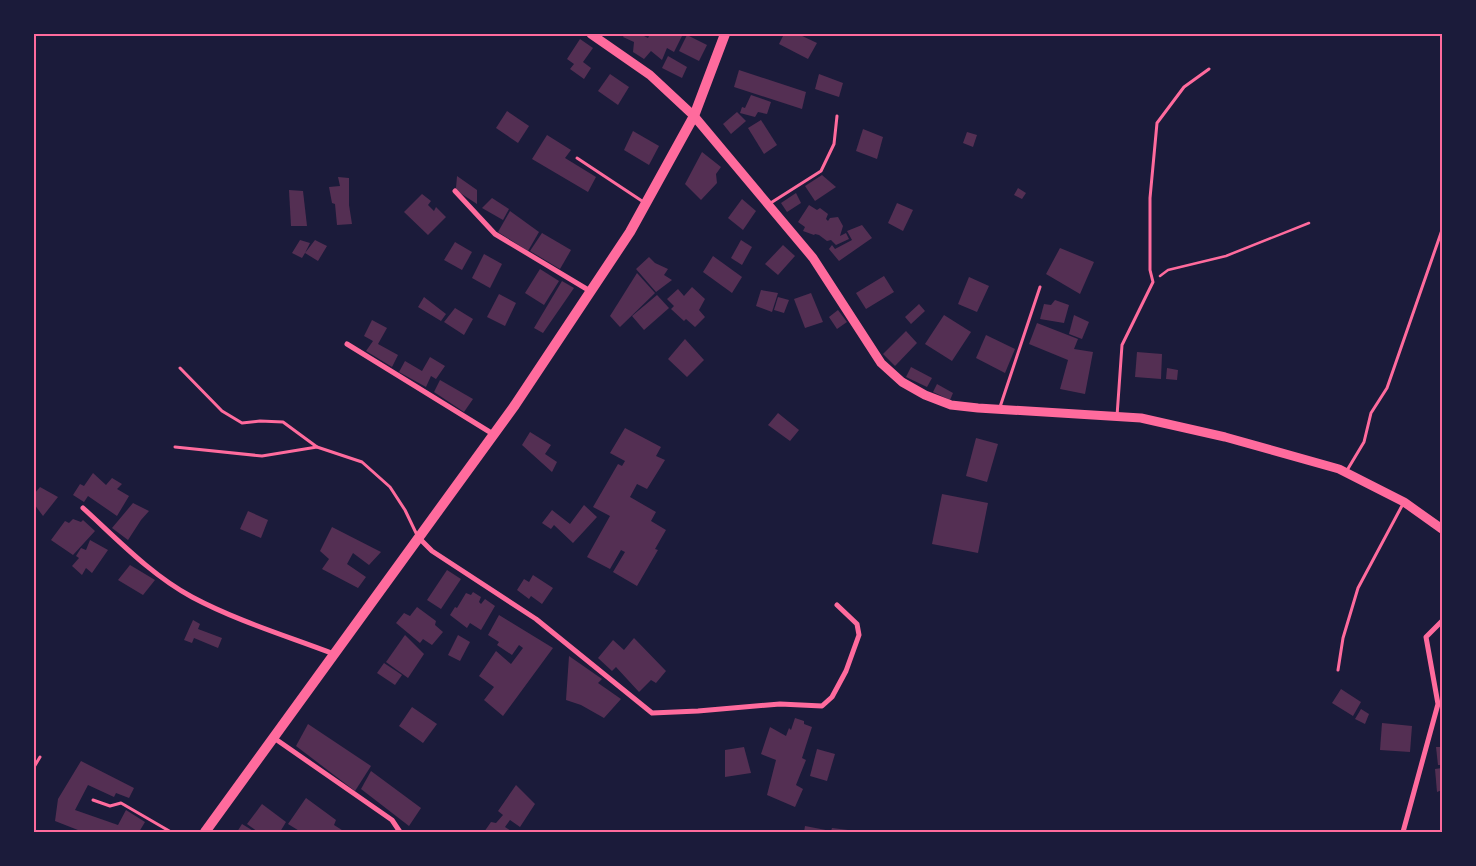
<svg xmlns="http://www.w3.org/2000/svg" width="1476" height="866" font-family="'Fira Sans',sans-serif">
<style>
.building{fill:#542f53}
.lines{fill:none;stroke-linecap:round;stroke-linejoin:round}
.path{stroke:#ff6b9d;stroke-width:2.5}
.service{stroke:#ff6b9d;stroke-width:3}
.minor{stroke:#ff6b9d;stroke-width:5}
.tertiary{stroke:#ff6b9d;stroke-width:9}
.primary{stroke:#ff6b9d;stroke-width:10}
.neatline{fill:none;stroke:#ff6b9d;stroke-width:2}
</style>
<rect width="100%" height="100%" fill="#1b1b3a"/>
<g class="building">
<path d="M625,34H643L642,35L648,38L650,34H683L674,52L667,48L662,60L651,51L644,59L633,52L634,42L623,37Z"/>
<path d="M784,34H798L817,43L808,59L779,44Z"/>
<path d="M687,35L707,45L699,61L679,51Z"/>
<path d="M580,39L593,48L583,62L591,68L584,79L570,69L574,64L567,59Z"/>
<path d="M668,56L687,67L682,78L662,68Z"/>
<path d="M739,70L806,92L802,109L734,87Z"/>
<path d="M610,74L629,87L618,105L598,91Z"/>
<path d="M819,74L843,83L839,97L815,89Z"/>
<path d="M751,95L771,102L767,114L758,112L755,117L740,113L742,107L745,108Z"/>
<path d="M507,111L529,126L518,143L496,128Z"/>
<path d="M737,112L746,121L731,134L723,124Z"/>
<path d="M761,120L777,145L764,154L748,128Z"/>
<path d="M863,129L883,137L877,159L856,151Z"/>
<path d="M633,131L659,146L649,165L624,150Z"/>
<path d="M967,132L977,135L973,147L963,143Z"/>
<path d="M547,135L571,150L565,158L596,177L588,192L532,159Z"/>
<path d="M702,152L721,167L716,174L717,183L701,200L685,184Z"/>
<path d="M822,175L836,187L815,201L805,186Z"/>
<path d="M457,176L477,190V204L454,189L456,188Z"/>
<path d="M338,177L349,178V205L352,224L337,225L335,204L332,203L329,187L340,186Z"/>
<path d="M1018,188L1026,193L1022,199L1014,195Z"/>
<path d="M289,190L303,191L307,226H291Z"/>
<path d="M796,193L801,203L787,212L781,203Z"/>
<path d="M422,194L431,201L428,205L434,211L436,207L446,217L428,235L404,212Z"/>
<path d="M492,198L509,209L503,220L482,208Z"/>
<path d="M742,199L756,211L743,230L728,218Z"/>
<path d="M897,203L913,210L903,231L888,223Z"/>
<path d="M809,205L817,210L820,208L828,214L826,219L828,221L830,218L838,217L843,226L840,236L846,233L849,239L836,245L831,240L827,241L819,235L815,234L814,235L803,231L805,227L798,222Z"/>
<path d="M510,211L539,232L528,251L498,232Z"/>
<path d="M862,225L872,238L839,261L829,249L832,245L835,249L852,240L847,231Z"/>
<path d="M542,233L571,250L560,269L530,251Z"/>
<path d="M300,240L310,243L305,253L315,240L327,246L318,261L305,253L302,258L292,253Z"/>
<path d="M741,240L752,247L742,265L731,258Z"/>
<path d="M455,242L472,252L462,270L444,260Z"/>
<path d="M783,245L795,256L778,275L765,264Z"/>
<path d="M1060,248L1094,262L1080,294L1046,274Z"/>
<path d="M484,254L502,264L490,288L472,278Z"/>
<path d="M713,256L742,277L732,293L703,272Z"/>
<path d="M649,257L655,263L668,269L664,275L672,280L656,292L636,269Z"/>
<path d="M540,269L559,281L544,305L525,293Z"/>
<path d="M637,273L655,293L620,327L610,316Z"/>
<path d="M884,276L894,292L866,309L856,293Z"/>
<path d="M969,277L989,286L977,312L958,304Z"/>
<path d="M562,281L574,288L543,333L534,328Z"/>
<path d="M692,287L705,299L699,310L705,317L695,327L686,319L684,321L671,309L674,306L667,299L678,289L684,296Z"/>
<path d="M761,290L778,293L772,312L756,306Z"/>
<path d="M811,293L823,322L805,328L794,299Z"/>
<path d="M499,294L516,303L505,326L487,317Z"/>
<path d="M657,295L669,308L644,330L632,316Z"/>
<path d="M424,297L446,314L441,321L418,307Z"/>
<path d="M778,297L789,300L784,313L774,310Z"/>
<path d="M1055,300L1069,305L1064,323L1040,319L1044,304L1051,305Z"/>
<path d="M919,304L925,311L911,324L905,317Z"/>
<path d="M455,308L473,319L464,335L444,322Z"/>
<path d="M838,310L847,322L837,329L829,317Z"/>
<path d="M944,315L971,332L952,361L925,344Z"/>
<path d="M1074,315L1089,322L1082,339L1069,334Z"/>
<path d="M372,320L387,328L378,344L398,355L392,367L366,351L373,341L364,336Z"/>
<path d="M1037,323L1078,339L1074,349L1093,352L1085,394L1060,389L1068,360L1029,344Z"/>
<path d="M906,331L917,343L895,366L883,354Z"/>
<path d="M986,335L1015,349L1005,373L976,358Z"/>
<path d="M685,339L704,360L687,377L668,359Z"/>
<path d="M1137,352L1162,354L1161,379L1135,377Z"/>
<path d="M430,357L445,366L436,379L431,376L426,387L399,372L405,361L422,371Z"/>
<path d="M911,367L932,378L927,387L906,377Z"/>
<path d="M1167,368L1178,370L1177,380L1166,379Z"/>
<path d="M440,380L473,399L464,412L434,392Z"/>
<path d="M937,384L953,393L950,400L933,392Z"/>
<path d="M778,413L799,430L790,441L768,425Z"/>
<path d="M625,428L661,447L656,456L665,460L647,489L637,484L630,497L656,512L651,521L666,530L655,549L658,550L637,586L613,572L625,552L621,550L610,569L587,557L610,516L593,507L618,464L622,466L625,461L610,453Z"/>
<path d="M530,432L551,445L545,454L557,462L552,472L522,445Z"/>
<path d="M976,438L998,444L987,482L966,476Z"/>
<path d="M93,473L106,485L112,478L122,484L117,489L129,496L117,516L88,496L84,502L73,495L80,484L84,486Z"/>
<path d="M40,487L58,497L43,516L34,504V494Z"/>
<path d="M942,494L988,503L978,553L932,544Z"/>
<path d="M133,503L149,511L141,520L128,540L112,528Z"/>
<path d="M584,505L597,517L573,543L554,525L551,529L542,523L552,510L570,524Z"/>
<path d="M248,511L268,520L261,538L240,529Z"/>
<path d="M73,519L81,522L83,520L95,531L73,555L51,540L65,521L69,523Z"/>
<path d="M332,527L381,552L369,565L353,553L347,564L366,577L358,588L322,569L329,559L320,551Z"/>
<path d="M90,540L108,550L92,573L86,568L82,575L72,566L79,558L76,556L81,548L86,550Z"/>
<path d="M130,565L155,580L143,595L118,580Z"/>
<path d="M447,570L461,579L441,609L427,600Z"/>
<path d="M533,575L553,588L542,604L531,596L529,599L517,590L524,579L529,582Z"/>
<path d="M473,592L481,597L479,602L481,604L485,599L495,606L481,630L470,623L467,628L450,615L455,607L457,608L466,593L471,595Z"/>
<path d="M417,607L436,621L435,625L443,632L432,645L423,639L420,643L396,623L404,613L410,616Z"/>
<path d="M499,615L553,648L503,716L484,700L494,687L479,676L496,651L511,664L523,648L519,645L512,655L497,645L499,642L488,635Z"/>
<path d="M193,620L200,624L198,629L222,638L218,648L194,638L192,643L184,640Z"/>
<path d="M405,635L424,654L408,678L386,662Z"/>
<path d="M458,635L470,642L460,661L448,655Z"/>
<path d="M634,638L666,671L656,683L651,680L639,692L616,667L612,671L598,658L613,640L624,650Z"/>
<path d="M569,656L602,679L598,683L621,699L604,718L581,705L566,700Z"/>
<path d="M384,663L402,675L395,685L377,673Z"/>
<path d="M1341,689L1361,702L1353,716L1332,703Z"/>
<path d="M412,707L437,724L423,743L399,726Z"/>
<path d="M1361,709L1369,714L1365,724L1355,719Z"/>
<path d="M795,718L804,721V724L812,727L802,758L806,760L796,785L803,789L795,807L767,795L776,760L761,754L770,727L786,736L789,728L791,730Z"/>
<path d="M1382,723L1412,726L1410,752L1380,750Z"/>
<path d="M308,724L371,766L355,791L296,746Z"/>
<path d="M744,747L751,773L725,777V750Z"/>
<path d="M1436,747H1442V765H1438Z"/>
<path d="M817,749L835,754L827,781L810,776Z"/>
<path d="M81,761L134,788L129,798L116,793L114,797L88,785L75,810L118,825L126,810L145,822L139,832H83L55,821L58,799Z"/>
<path d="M1442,768V790L1437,792L1435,769Z"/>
<path d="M371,771L421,808L409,826L361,789Z"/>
<path d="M516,785L535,804L520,827L510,820L505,827L513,832H484L491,822L496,823L503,815L498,811Z"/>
<path d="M306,798L336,820L334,825L345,832H301L288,824Z"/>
<path d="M262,804L286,822L280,832H258L247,824Z"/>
<path d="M242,824L255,832H237Z"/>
<path d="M805,826L831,831L832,828L856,831V832H804Z"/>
</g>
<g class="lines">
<path class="path" d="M1160,276L1168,270L1226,256L1309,223"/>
<g class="service">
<path d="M577,158L645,203"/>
<path d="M769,204L821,171L834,144L837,116"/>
<path d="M180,368L222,411L242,423L260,421L283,422L317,447L362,462L390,487L405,510L417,535"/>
<path d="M1000,407L1040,287"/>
<path d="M1117,416L1122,345L1153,282L1150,270V198L1157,123L1184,87L1209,69"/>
<path d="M175,447L262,456L317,447"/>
<path d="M1346,472L1364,442L1371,413L1387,388L1442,230"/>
<path d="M1338,670L1343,638L1358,588L1404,502"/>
<path d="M34,767L40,757"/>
<path d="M93,800L110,806L121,803L171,832"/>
</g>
<g class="minor">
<path d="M455,191L495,234L590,291"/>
<path d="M347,344L493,434"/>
<path d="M83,508C117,539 151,575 192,597C237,621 287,636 334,654"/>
<path d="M419,538L432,551L536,619L652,713L698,711L780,704L822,706L832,697L846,671L859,635L857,624L837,605"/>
<path d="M274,738L392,820L400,832"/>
<path d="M1403,832L1438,704L1426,637L1442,621"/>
</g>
<path class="tertiary" d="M591,34L650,75L694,116L813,258L881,363L902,382L925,395L951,405L978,408L1141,418L1225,437L1339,469L1404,502L1442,529"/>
<path class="primary" d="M205,832L515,405L630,232L694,116L725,34"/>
</g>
<rect width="1476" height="866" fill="none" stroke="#1b1b3a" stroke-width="70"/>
<rect x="35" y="35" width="1406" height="796" class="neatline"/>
</svg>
